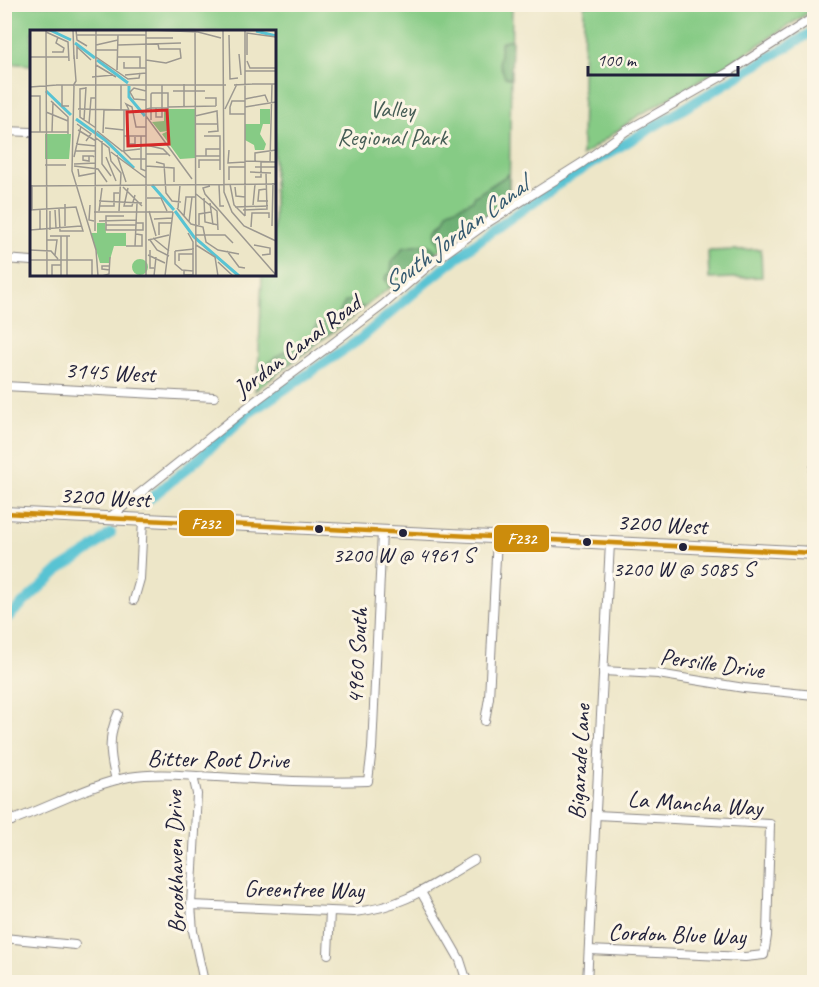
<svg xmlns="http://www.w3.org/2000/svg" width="819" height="987" font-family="Caveat,sans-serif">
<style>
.green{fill:#86cb85;stroke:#547660;stroke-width:1.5}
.forest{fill:#6caf72;stroke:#476856;stroke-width:1.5}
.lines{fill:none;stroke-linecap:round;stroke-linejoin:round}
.canal{stroke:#58c3d3;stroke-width:10}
.street-casing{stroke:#888482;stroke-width:10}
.secondary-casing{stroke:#888482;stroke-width:14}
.street{stroke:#fff;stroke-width:8}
.secondary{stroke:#fff;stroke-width:12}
.bus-1-casing{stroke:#fcf5e5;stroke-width:9}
.bus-1{stroke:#cc8c0c;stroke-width:4.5}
.bus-dot{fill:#22223b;stroke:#fcf5e5;stroke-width:2}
.labels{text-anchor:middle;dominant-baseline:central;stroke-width:6;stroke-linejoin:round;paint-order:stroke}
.bus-label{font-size:22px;fill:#22223b;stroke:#fcf5e5}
.park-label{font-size:24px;fill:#455d55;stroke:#fcf5e5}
.street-label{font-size:24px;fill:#22223b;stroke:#fcf5e5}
.water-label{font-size:26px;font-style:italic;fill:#355a70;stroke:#fcf5e5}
.inset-river{fill:none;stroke:#58c3d3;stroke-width:3}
.inset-road{fill:none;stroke:#9c9890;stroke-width:1.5}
.view{fill:#d62828;fill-opacity:0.15;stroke:#d62828;stroke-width:3}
.inset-edge{fill:none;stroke:#22223b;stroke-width:3}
.line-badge{stroke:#fcf5e5;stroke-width:2}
.badge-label{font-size:16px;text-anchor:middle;font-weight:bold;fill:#fff}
</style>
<rect width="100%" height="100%" fill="#fcf5e5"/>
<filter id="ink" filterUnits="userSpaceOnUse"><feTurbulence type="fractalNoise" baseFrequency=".0167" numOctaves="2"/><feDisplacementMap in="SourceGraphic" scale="12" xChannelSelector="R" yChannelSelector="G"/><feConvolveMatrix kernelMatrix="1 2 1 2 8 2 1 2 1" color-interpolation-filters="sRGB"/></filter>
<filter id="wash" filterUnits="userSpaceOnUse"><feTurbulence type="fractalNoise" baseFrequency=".008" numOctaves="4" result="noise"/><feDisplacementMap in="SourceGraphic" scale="24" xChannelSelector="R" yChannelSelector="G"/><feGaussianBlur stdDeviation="1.35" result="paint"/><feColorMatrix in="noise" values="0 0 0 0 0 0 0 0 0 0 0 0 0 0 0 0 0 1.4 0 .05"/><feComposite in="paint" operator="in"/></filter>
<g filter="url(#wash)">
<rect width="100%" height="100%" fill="#ede6c8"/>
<g class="green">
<path d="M4,5H512L509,201L439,250L255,391L258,377L262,275L274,274V32H32L31,65L5,63Z"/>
<path d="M584,5L814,4V9L732,62L638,116L582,156Z"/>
<path d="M761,249L762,277L709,279L708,251Z"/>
</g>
<g class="forest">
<path d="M506,40H512L511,79L505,77L499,62L501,43Z"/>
<path d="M509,174V201L442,248L436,238L437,229L444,222L449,211L472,201L475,196Z"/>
<path d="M426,244L432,247L436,253L390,288L385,279L386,276L391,273L392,260L400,253L402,248Z"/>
<path d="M351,300L364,308L269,380V362C281,354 290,344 304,351L307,348V340L311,336L317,338L319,336L315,329L317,324C331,323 340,313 345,302Z"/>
</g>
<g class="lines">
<g class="canal">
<path d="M143,504L189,467L249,413L359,340L428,281L481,239L566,179L814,31"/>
<path d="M4,621L60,569L89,551L111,533"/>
</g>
</g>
</g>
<g filter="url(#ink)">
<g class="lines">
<defs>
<g id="street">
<path d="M4,131L32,132"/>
<path d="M4,259L32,261"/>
<path d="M4,386L214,397"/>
<path d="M109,518L258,399L328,347L383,305L433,262L490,221L582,163L626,131L729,72L814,17"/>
<path d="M811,553L814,468"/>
<path d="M134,600L140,579L143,520"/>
<path d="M603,671L658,674L744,688L814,695"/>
<path d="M485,721L489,698L497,537"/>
<path d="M193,776L197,794L191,905L193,931L204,982"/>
<path d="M116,780C110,757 107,737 118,714"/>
<path d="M4,801L12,821"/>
<path d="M4,823C45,810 87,785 129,777C159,772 186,776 216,777C267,780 317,783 368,781L372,749L382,532"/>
<path d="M421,892L460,960L467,982"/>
<path d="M191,905L354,912C403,908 433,884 474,860"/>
<path d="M4,938L75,945"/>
<path d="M589,950L745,957L764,955L767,936L770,824L596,815"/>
<path d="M328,954L330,911"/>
<path d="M587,982L610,543"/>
</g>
<path id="secondary" d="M4,513L814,553"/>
</defs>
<use href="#street" class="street-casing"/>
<use href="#secondary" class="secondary-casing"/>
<use href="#street" class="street"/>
<use href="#secondary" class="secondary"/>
<defs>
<path id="bus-1" d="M4,513L814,553"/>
</defs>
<use href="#bus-1" class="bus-1-casing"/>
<use href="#bus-1" class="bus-1"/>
</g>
</g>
<g class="bus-dot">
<circle cx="319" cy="529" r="5"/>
<circle cx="403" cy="533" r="5"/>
<circle cx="587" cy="542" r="5"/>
<circle cx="683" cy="547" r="5"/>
</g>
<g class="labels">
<g class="bus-label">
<text x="403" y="555">3200 W @ 4961 S</text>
<text x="683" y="569">3200 W @ 5085 S</text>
</g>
<g class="park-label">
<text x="392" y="109">Valley<tspan x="392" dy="28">Regional Park</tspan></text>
</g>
<g class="street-label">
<text transform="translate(297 346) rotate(-37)">Jordan Canal Road</text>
<text transform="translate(110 372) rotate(3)">3145 West</text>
<text transform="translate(105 497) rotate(3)">3200 West</text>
<text transform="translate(662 524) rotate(3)">3200 West</text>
<text transform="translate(357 656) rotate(-87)">4960 South</text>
<text transform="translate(712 663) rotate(8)">Persille Drive</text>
<text transform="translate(218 759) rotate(1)">Bitter Root Drive</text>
<text transform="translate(579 762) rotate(-87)">Bigarade Lane</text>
<text transform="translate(695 803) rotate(4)">La Mancha Way</text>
<text transform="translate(175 862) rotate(-91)">Brookhaven Drive</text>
<text transform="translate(304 889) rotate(1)">Greentree Way</text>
<text transform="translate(677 934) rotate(2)">Cordon Blue Way</text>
</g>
<g class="water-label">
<text transform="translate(455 235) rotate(-37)">South Jordan Canal</text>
</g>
</g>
<g transform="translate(30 30)">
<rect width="246" height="246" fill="#ede6c8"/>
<path d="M134,79H165V128L150,129L132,104L138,101L130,102L122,92L134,91ZM230,79H240V94H233L230,104L236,114L234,120H225L224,115L215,110V94H230ZM15,104H41L39,129H15ZM67,193H75L76,203H96V216H84L79,233H70L61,203H67ZM102 237a8 8 0 1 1 16 0a8 8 0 1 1-16 0Z" fill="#86cb85"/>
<path class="inset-river" d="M20,0L41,10M226,1L246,6M45,13L65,28M67,30L98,53M99,56V67L115,86M16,61L41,85M46,89L75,110L104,138M122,155L144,180M145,181L164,207L209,246"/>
<path class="inset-road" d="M16,0L17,246M43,0L44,29M46,0L47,10L57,16M116,0V246M121,0L168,2L191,8M165,0L166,246M193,0L194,162L202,182L214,196L246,211M215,0V186M16,2L38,12L39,31M46,5H116M199,5L200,49L208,48M116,8H143M66,15L88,10M88,15L151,13M66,20H88M22,22H33L34,18L26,13L28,7M209,24L211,45M217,25V3L246,7M0,27H38M66,27L98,49L109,48L110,43M88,27H110V38M47,29V17L61,30M116,30L136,33L151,28L150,19H129L128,14M217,31L220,38H246M94,32V38H116M66,35L86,47M87,40L88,5M215,41H246M95,45L116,43M62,47L83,45M222,54H246M26,55H196M32,55V76H39M91,55V80M204,55L223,54M43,56L46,51L44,25M44,56L42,141L66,220L68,246M0,57L27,55M56,58L50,59V87L66,98M116,61L104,58L100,62L104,69L116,70M143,61H175M0,66H10V102M175,68H186V76M215,69L235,65L238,72M21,71L38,87V104M138,77L186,76M154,77V54M215,77L246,72M126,78V87H132V55M48,79L99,80M116,79H117L121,78H138V63H122L121,64V90M195,79L207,54M94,80V122L101,129H116M99,80L96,74L102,77L106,97H116M16,82L38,91M215,84H200V77L202,71H215M116,86L162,149M165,86L187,81L188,101L178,102M54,90L56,57M47,94L61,104L56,111M59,94L61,68H66M165,94H188M246,97V77M75,98L94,100M48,100L66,111M67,101L92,121L110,119M0,102H38M22,102L23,72M73,103L74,80M94,106H116M99,106V114H105V107M111,106V139L116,141M174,106H190V140M66,108L79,118L81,131L91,143L89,181M72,111V134L81,146M46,114L66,116M116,115L133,119L140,126M199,120L198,133L215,132M46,121H66M81,122L116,148M116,124H138M87,125L96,152M59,126V131L53,130V126H63L64,127M166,126H190M176,126V119H190M44,127L51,96M76,127L86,151M215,131L246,132M225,131V123L246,120M126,132L134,134L136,163L142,171L151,172M240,132L242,54M44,134L66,133M15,135H36M44,136L68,139L77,152M116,136L144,138V152M225,137H246M169,138V130H190M48,139L49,146L65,143M220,142L241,143M225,147H231V131M199,150V137H215M200,154L204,175L215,186M189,155L190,176H194M0,156L246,154M180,156L173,158L175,164L246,245M93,157L112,176M205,157L206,166L215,167M98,158L94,176H102L105,165M236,159L229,160L228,171H238M166,164L187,181L188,200M117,168H131L137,181M174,168L175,192L188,195M69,171L112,173M180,173L183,195M35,174V196M60,175L59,190L64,191M223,175L225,154M69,176H84V163H89M205,177L238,176M147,178L161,194L173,197L176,212L188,220L209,224M148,178L150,155M0,180L46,177L53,201H30L29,179M2,180V155M25,180L26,198M213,180L237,179L236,143M20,181V200M69,181L72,158M119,181L126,206M64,182H143M94,186H76V200H113V193H106M154,186L156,167H166M124,189L142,188M69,191L106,190M159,192L162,167M76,195H106M169,195V184L181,182M242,196L243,153M221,197L222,183H239V188M0,200L51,196M10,200V180M65,201L66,0M129,205V193H142M166,205H195L203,213M20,206H40M31,206V246M37,206V246M123,208L139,221M17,210H27L25,225M118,210L139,205M120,210L127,220L139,226M166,215L185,227L188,246M224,215L240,218V224L232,225M96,216H112V205L106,204M105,216L107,173M0,220L21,221L28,229M120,220V238H124M145,221V234L152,240L163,241M145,221L164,219M197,221L209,237L215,238M118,225L135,233M0,230H62V246M149,231V224H163M188,232L203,246M80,236H72V239L80,240M154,240V245H163V212L158,203M22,245V235H31M72,246L79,244L80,227M124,246L126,227M135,246L143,182"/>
<path class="view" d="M137,80L139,114L98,116L97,82Z"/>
<rect width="246" height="246" class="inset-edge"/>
</g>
<g class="line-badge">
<rect x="178" y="509" width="57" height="28" rx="6" fill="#cc8c0c"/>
<rect x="493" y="524" width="57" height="29" rx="6" fill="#cc8c0c"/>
</g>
<g class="badge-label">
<text x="206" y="529">F232</text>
<text x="522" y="544">F232</text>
</g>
<rect width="819" height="987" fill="none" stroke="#fcf5e5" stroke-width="24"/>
<path d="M588 66v9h150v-9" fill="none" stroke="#22223b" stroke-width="3"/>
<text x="597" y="66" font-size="18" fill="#22223b" stroke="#fcf5e5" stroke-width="4.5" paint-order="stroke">100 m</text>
</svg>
